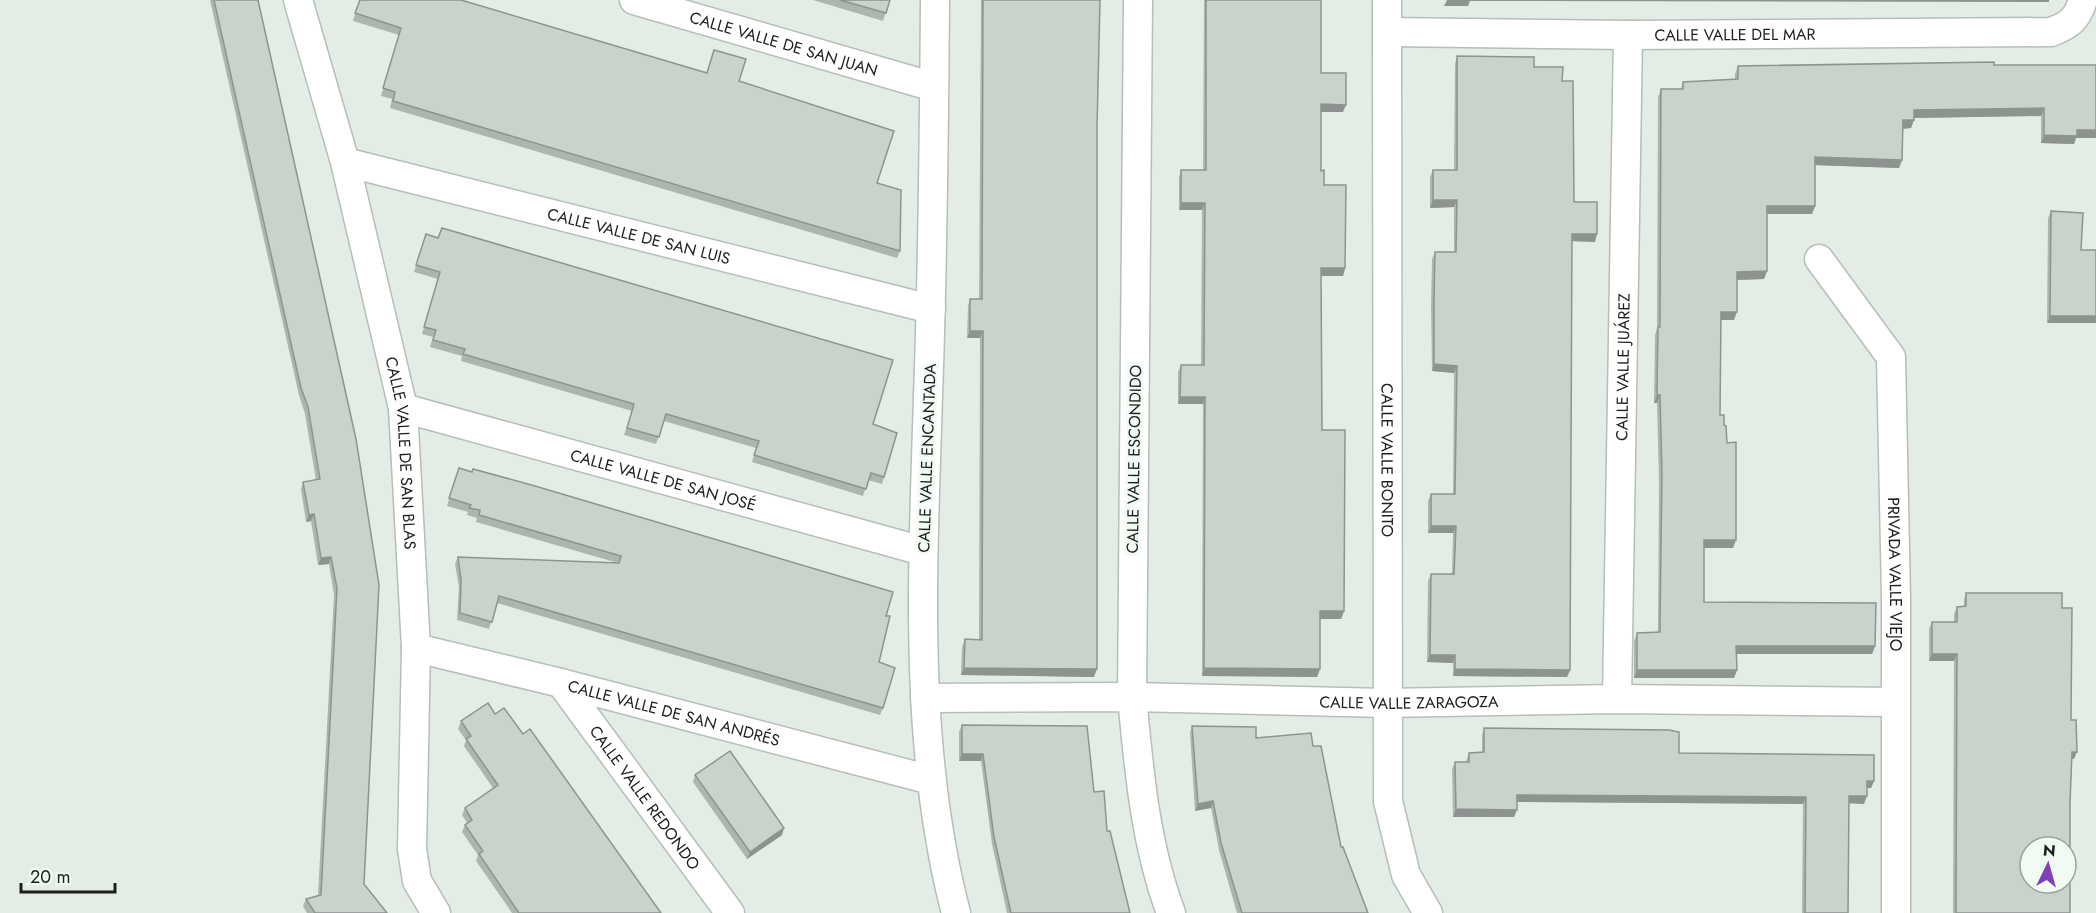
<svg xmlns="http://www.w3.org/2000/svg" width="2096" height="913" font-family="Jost,sans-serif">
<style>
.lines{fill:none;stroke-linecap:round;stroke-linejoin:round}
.street-casing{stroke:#b5beb8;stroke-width:31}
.street{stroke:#fff;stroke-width:28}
.wall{fill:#adb5af}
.shaded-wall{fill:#8d948f}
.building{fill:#c9d3cc;stroke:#8d948f;stroke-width:1.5;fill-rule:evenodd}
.labels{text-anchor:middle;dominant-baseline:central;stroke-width:6;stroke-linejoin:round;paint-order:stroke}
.street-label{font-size:16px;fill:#1c1f1d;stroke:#f1faf3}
</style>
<rect width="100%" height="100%" fill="#e3ede6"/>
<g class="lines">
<defs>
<g id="street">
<path id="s1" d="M298,0L345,162L403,408L416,648L412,849L417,881L436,913"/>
<path id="s2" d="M634,0L934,87"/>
<path d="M935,0C934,132 933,264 928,396C923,567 912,745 956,913"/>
<path d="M1138,0L1132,697C1139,770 1145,844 1171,913"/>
<path id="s3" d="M1387,0L1388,801L1406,875L1428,913"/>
<path id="s4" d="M1389,32L1628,35L2051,32C2070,25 2077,19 2083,0"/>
<path id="s5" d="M345,162L931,309"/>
<path id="s6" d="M1819,259L1891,357L1896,597V913"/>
<path id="s7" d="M403,408L923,551"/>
<path id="s8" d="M416,648L561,683L931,780"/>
<path id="s9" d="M561,683L730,913"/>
<path id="s10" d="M925,698L1132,697L1386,703L1617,699L1894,702"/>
<path id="s11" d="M1617,699L1628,35"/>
</g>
</defs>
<use href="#street" class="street-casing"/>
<use href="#street" class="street"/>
</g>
<g class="wall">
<path d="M210,0H258L356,439L364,884L387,913H307L303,906L306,899L318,895L334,595L329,564L318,565L311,521L306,522L301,489L303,482L316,480L305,414L299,395Z"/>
<path d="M359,0L707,72L739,81L877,183L900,251L897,258L390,108L392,99L381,96L399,35L353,21Z"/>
<path d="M813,0H890L883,21Z"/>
<path d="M981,0H1100L1097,128L1094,677L961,675L962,647L965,639L979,640L980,338H967L968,306L970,299H979Z"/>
<path d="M1204,0H1321V73L1343,112H1321V171L1345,268L1343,276H1321L1322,430L1344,611L1341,619H1320V669L1317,677L1202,676L1203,404H1178V372L1181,365H1201L1202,210H1179V178L1181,170H1203Z"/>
<path d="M1457,56L1534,67L1562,81L1574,202L1595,242L1572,241L1570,670L1567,677L1453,676V663L1427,662L1428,581L1431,574H1452L1453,533H1428V501L1431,494H1453L1454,373L1432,371L1431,307L1432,259L1435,252H1454V207L1430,208V177L1433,170H1454L1455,64Z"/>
<path d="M2096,65L2074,144L2041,143V116L1914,118L1911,128L1903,129L1902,160L1899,168L1815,165V206L1812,214H1767V271L1764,279L1737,280L1734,320H1721L1720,415L1724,425L1727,443L1733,548H1704V602L1875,646L1872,654H1737V670L1734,678H1634V641L1637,633L1657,632L1658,629L1659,483L1657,403H1654L1655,335L1657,328L1658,97L1661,89H1681L1683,82L1735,79V74L1738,66Z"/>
<path d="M2051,211L2081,250L2047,323L2048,218Z"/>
<path d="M426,234L873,424L884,477L882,484L868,480L863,496L752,462L756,448L664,421L656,444L624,435L632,411L461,361L462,356L430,347L433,337L422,334L438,279L414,272Z"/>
<path d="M456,475L886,616L879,662L883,708L880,715L497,603L489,629L457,620L459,587L455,564L458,557L618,563L476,522L477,518L467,515L468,512L447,506Z"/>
<path d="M1966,593L2062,608L2074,759H2072L2070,803V913H1953L1954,661H1929V629L1932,622H1954V614L1957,607L1964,606V600Z"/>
<path d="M495,714L523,734L661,913H512L476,861L478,855L462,832L465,825L467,823L462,815L465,808L493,788L464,746L466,740L458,729L461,721Z"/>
<path d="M962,725L1094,792L1107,831L1130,913H1007L992,844L981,761H959V732Z"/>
<path d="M1192,726L1313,746L1341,847L1368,913H1237L1219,850L1211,808L1195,811L1190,733Z"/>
<path d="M1484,728L1679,753L1874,781L1871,788H1867L1864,804L1849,803L1848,913H1802L1803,804L1517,802L1514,817H1453L1452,769L1455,762H1466L1469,753L1482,752V735Z"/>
<path d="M695,775L782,835L747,859L693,782Z"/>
</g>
<g class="shaded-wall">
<path d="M1447,0H2049V2L1470,1L1468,6H1444Z"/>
<path d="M1321,104L1346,105L1343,112H1318Z"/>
<path d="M2044,108L2041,116L1911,118L1914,110Z"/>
<path d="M1903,120H1914L1911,128L1900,129Z"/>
<path d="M2077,130H2096V138H2076L2074,144L2041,143L2044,135Z"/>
<path d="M1815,157L1902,160L1899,168L1812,165Z"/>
<path d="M1433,200H1457L1454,207L1430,208Z"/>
<path d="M1181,203H1205L1202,210H1179Z"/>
<path d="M1767,206H1815L1812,214H1764Z"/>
<path d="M1572,234H1597L1595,242L1570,241Z"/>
<path d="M1321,268H1345L1343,276H1318Z"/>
<path d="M1767,271L1764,279L1734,280L1737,272Z"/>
<path d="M1721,312H1737L1734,320H1719Z"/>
<path d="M2050,316H2096V323H2047Z"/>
<path d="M970,331H983L980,338H967Z"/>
<path d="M1434,364L1457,366L1454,373L1432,371Z"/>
<path d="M1657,395H1660L1657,403H1654Z"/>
<path d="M1180,397H1205L1203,404H1178Z"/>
<path d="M314,514L311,521L306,522L309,515Z"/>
<path d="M1431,526H1456L1453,533H1428Z"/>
<path d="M1704,540H1736L1733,548H1701Z"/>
<path d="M331,557L329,564L318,565L321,558Z"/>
<path d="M1320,611H1344L1341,619H1317Z"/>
<path d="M1736,646H1875L1872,654H1734Z"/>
<path d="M1932,654H1957L1954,661H1929Z"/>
<path d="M1430,655H1455L1453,663L1427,662Z"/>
<path d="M964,668L1097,669L1094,677L961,675Z"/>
<path d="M1204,668L1320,669L1317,677L1202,676Z"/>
<path d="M1455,669L1570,670L1567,677L1453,676Z"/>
<path d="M1637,670H1737L1734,678H1634Z"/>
<path d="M2072,752H2077L2074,759H2069Z"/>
<path d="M962,754H983L981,761H959Z"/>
<path d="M1867,781H1874L1871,788H1864Z"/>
<path d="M1517,795L1806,797L1803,804L1514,802Z"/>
<path d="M1849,796H1867L1864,804L1846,803Z"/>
<path d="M1213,801L1211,808L1195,811L1198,804Z"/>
<path d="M1456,809L1517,810L1514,817H1453Z"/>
<path d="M784,828L782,835L747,859L750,852Z"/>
</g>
<g class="building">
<path d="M214,0H258L356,439L379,585L364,884L387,913H315L306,899L321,895L337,588L331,557L321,558L314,514L309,515L303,482L320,479L308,407L301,388Z"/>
<path d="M360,0H461L707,73L714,50L746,59L739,81L894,131L877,183L901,190L900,251L393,101L395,92L383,88L401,28L355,13Z"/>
<path d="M840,0H890L886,13Z"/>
<path d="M983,0H1100L1097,128V669L964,668L965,639L982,640L983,331H970V299H982Z"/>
<path d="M1206,0H1321V73H1346V105L1321,104V171L1324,170V185H1346L1345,268H1321L1322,430H1345L1344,611H1320V669L1204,668L1205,397H1180L1181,365H1204L1205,203H1181V170H1206Z"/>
<path d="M1457,56L1534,57V67H1563L1562,81H1573L1574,202H1597V234H1572L1570,670L1455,669V655H1430L1431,574H1454L1456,526H1431V494H1455L1457,366L1434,364V300L1435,252H1456L1457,200H1433V170H1457Z"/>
<path d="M1994,62V65H2096V130H2077V136L2044,135V108L1914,110V120H1903L1902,160L1815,157V206H1767V271L1737,272V312H1721L1720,415H1724V425L1726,426L1727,443L1736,442V540H1704V602L1876,603L1875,646H1736L1737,670H1637V633L1660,632V621L1662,475L1660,395H1657L1658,327H1660L1661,89H1683V82L1738,79V66Z"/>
<path d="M2051,211L2083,213L2081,250H2096V316H2050Z"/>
<path d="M442,228L893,360L873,424L897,433L884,477L871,473L866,489L754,455L759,441L666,414L659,437L627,428L634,404L463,354L465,349L433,340L436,330L424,327L440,272L416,265L426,234L438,238Z"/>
<path d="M459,468L472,472L473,469L535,486L893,592L886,616H890L879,662L895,668L883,708L499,596L492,622L460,613L461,580L458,557L619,563L621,556L479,515L480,510L469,508L471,505L449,498Z"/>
<path d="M1966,593H2062V608H2072L2071,720H2076L2077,752H2072L2070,803V913H1956L1957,654H1932V622H1957V607L1966,606ZM2030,847H2066V883H2030Z"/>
<path d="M488,703L495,714L504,708L523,734L530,729L661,913H519L479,854L483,851L465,825L472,820L465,808L498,785L466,739L471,736L461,721Z"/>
<path d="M962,725L1087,726L1094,792L1104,791L1107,831H1110L1130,913H1011L994,837L983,754H962Z"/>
<path d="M1192,726L1256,727V738L1311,733L1313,746H1321L1341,847H1343L1368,913H1242L1221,843L1213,801L1198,804Z"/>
<path d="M1484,728L1669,730L1679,732V753L1874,755V781H1867V796H1849L1848,913H1805L1806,797L1517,795V810L1456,809L1455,762H1469V753L1484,752Z"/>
<path d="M730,751L784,828L750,852L695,775Z"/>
</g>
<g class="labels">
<g class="street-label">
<text stroke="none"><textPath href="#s4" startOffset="346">CALLE VALLE DEL MAR</textPath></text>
<text stroke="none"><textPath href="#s2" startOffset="156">CALLE VALLE DE SAN JUAN</textPath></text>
<text stroke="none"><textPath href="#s5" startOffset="303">CALLE VALLE DE SAN LUIS</textPath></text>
<text stroke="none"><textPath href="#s11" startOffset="332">CALLE VALLE JUÁREZ</textPath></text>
<text stroke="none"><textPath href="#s1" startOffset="466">CALLE VALLE DE SAN BLAS</textPath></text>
<text transform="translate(927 458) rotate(-88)">CALLE VALLE ENCANTADA</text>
<text transform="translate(1134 459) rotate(-89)">CALLE VALLE ESCONDIDO</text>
<text stroke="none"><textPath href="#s3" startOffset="460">CALLE VALLE BONITO</textPath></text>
<text stroke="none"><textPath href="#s7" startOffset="270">CALLE VALLE DE SAN JOSÉ</textPath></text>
<text stroke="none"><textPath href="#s6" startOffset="339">PRIVADA VALLE VIEJO</textPath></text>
<text stroke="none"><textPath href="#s10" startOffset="484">CALLE VALLE ZARAGOZA</textPath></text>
<text stroke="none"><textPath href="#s8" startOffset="266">CALLE VALLE DE SAN ANDRÉS</textPath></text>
<text stroke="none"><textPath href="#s9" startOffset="142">CALLE VALLE REDONDO</textPath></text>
</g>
</g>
<g transform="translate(2048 865) rotate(5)"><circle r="28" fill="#f1faf3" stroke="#9ca29d" stroke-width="1.5"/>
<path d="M0-4.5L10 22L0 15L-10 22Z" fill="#7e41b7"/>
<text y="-9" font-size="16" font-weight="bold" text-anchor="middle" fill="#1c1f1d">N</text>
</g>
<path d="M21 883v9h94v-9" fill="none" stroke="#1c1f1d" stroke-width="3"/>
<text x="30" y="883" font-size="18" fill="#1c1f1d" stroke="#f1faf3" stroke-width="4.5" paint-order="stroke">20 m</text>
</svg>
